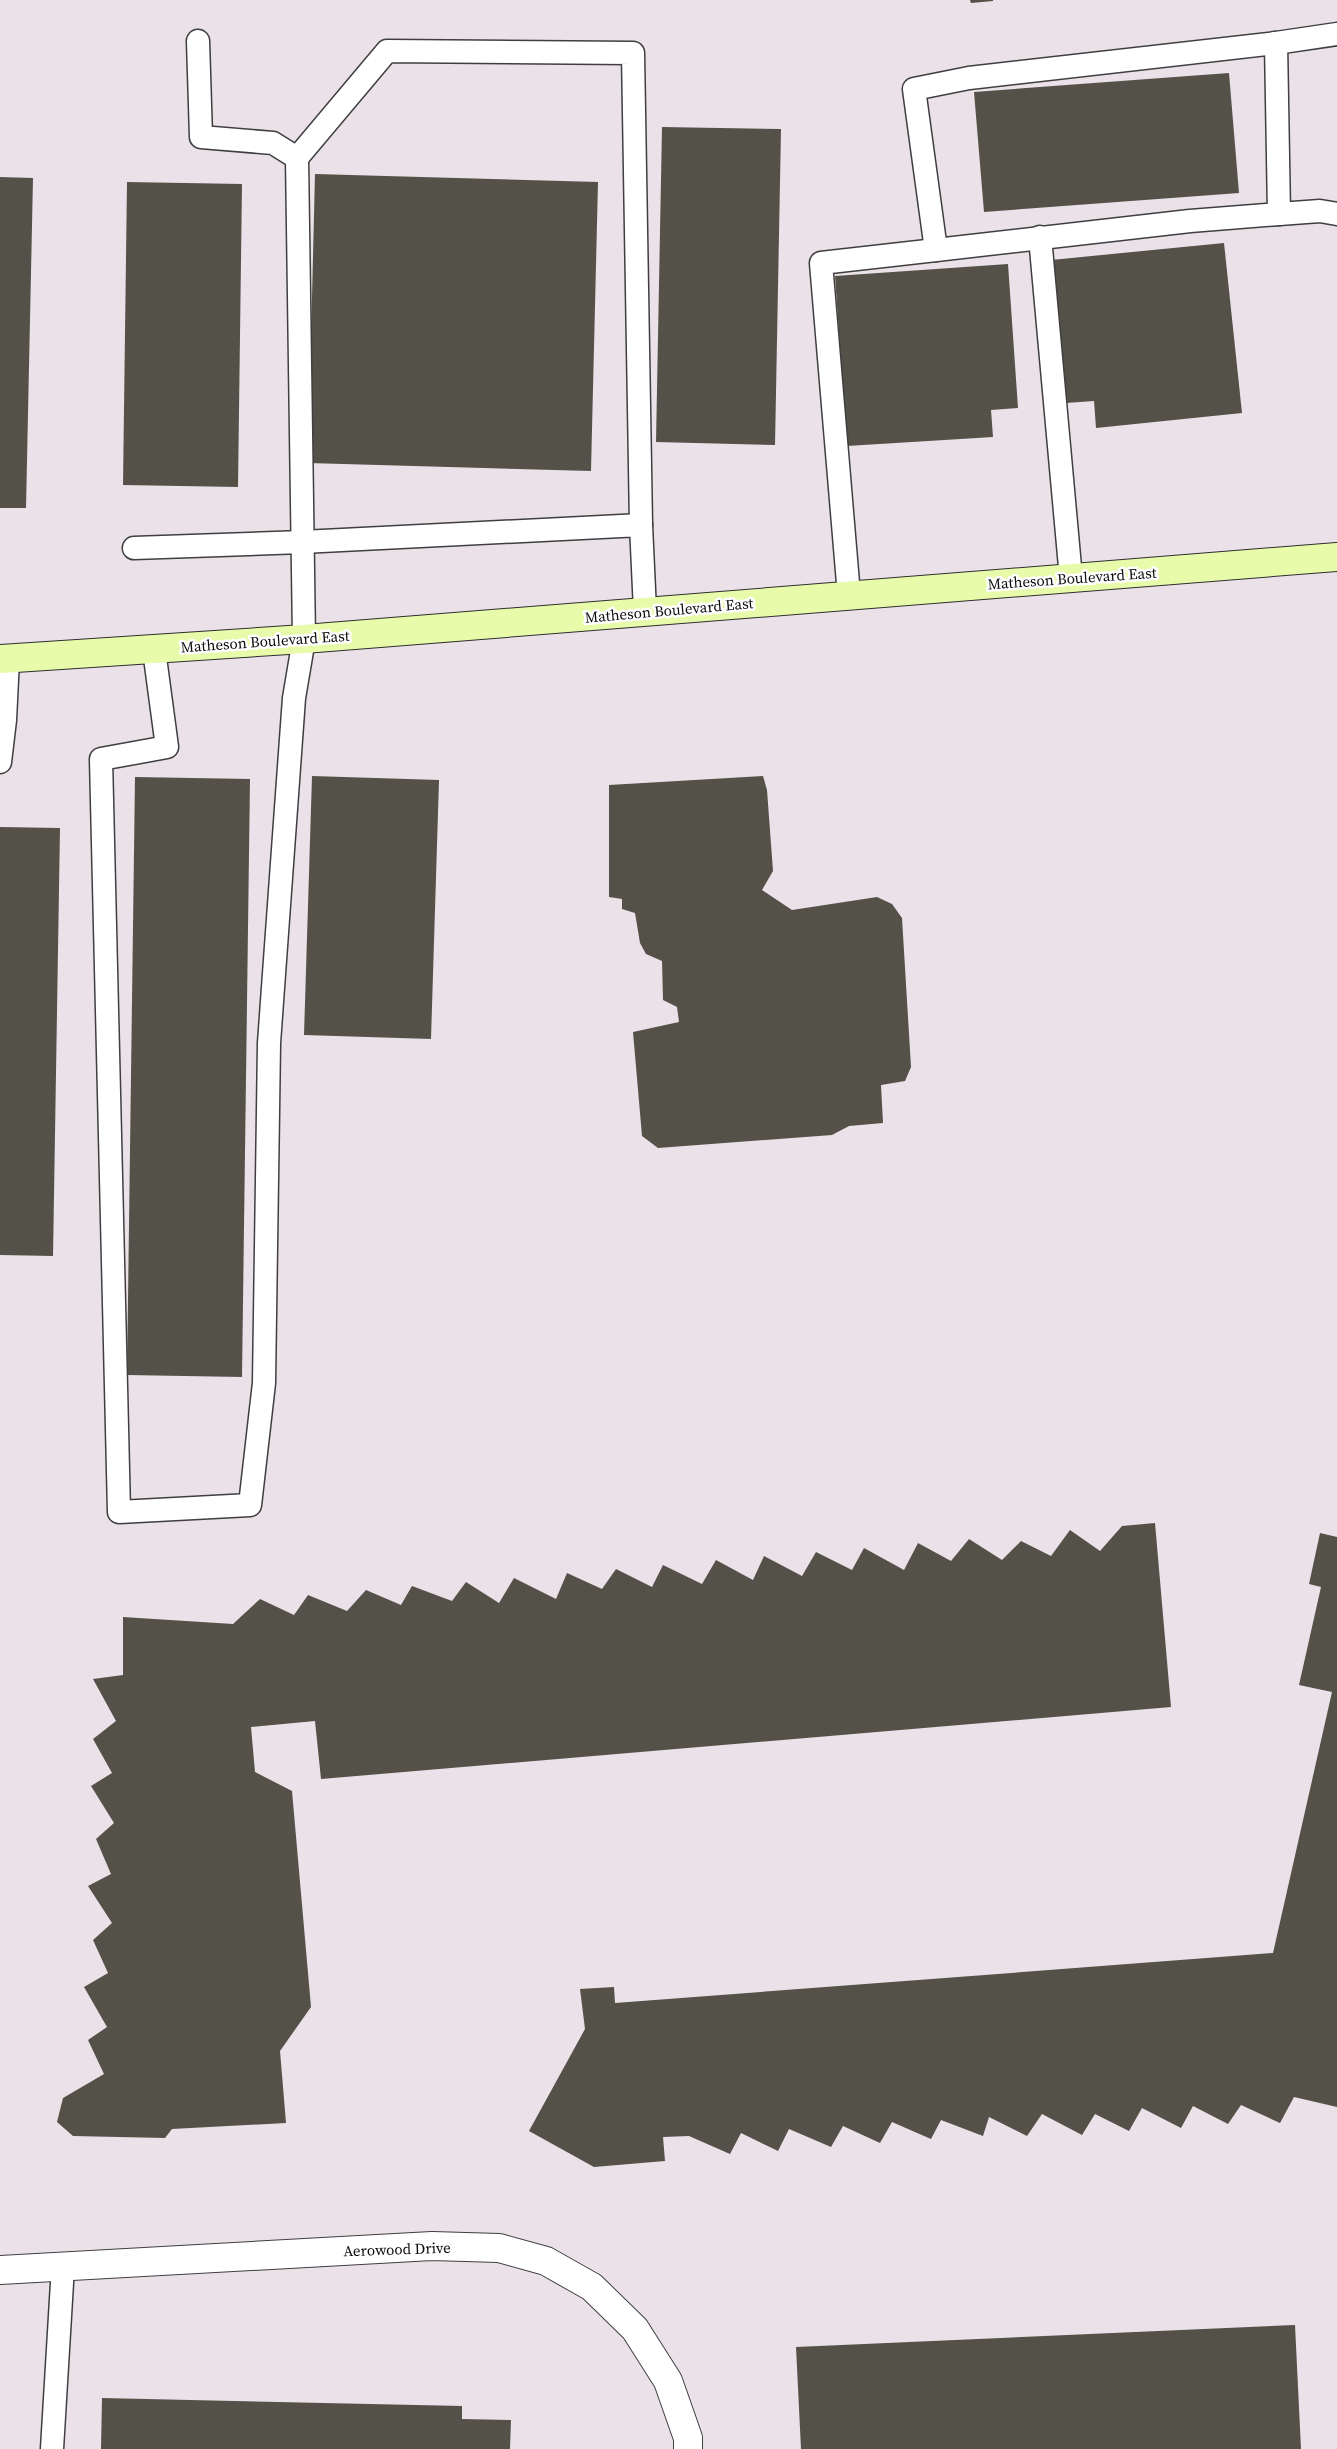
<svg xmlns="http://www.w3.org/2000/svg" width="1337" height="2449" font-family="'Source Serif 4',serif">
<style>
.industrial{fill:#ebe1e8}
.building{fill:#545149}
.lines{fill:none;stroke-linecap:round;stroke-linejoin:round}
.lane-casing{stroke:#3f3f3f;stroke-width:25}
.street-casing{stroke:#3f3f3f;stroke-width:30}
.secondary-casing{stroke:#2e2e2e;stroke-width:30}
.lane{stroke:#fff;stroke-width:22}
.street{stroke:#fff;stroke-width:28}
.secondary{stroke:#e8fbab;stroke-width:28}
.labels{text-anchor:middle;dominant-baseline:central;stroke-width:5;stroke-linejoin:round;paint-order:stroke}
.street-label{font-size:15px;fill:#0c0c0c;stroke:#fff}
</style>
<rect width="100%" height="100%" fill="#fbfeec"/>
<rect class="industrial" x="0" y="0" width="1337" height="2449"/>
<g class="building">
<path d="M970,0H993V1L971,3Z"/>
<path d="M1229,73L1239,193L984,212L974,92Z"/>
<path d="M662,127L781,129L775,445L656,442Z"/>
<path d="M315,174L598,182L591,471L308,463Z"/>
<path d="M0,177L33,178L26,508H0Z"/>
<path d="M127,182L242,184L238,487L123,485Z"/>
<path d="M1224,243L1242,413L1096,428L1094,401L1066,403L1051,260Z"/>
<path d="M1008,264L1018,408L991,410L993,437L847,446L835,276Z"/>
<path d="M312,776L439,780L431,1039L304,1035Z"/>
<path d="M763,776L767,790L773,871L762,890L792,910L877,897L892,904L902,918L911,1067L905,1081L881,1085L883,1123L849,1126L832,1135L658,1148L642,1136L633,1032L679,1022L677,1007L663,1000L662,961L646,954L640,943L635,913L622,909V899L609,897V785Z"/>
<path d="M135,777L250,779L242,1377L127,1375Z"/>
<path d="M0,827L60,828L53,1256L0,1255Z"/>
<path d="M1155,1523L1171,1707L321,1779L315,1721L251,1727L255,1772L292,1791L311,2007L280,2051L286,2123L172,2129L165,2138L73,2136L57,2122L63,2098L104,2074L88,2040L107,2027L84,1987L108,1973L93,1940L112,1923L88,1886L111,1874L96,1839L114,1823L91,1786L112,1773L93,1739L116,1721L93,1679L123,1675V1617L233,1624L260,1599L294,1615L308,1595L347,1611L366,1590L401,1605L412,1586L452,1601L466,1582L499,1603L514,1578L556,1599L567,1573L602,1589L616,1569L652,1587L663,1565L702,1584L716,1560L753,1580L764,1556L802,1576L816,1552L852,1570L864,1548L904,1570L918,1543L951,1561L969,1539L1002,1560L1021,1541L1051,1556L1070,1530L1100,1551L1122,1526Z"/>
<path d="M1320,1533L1337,1537V2107L1294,2097L1280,2123L1241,2105L1228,2124L1193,2106L1181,2128L1142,2108L1129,2131L1095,2114L1082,2135L1042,2114L1027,2136L989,2117L983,2136L941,2120L931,2139L892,2122L880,2143L843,2126L831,2147L789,2129L778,2151L741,2133L730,2154L689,2136L663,2137L665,2161L594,2167L529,2131L585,2029L580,1989L614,1987L615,2003L1273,1953L1332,1692L1299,1685L1321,1587L1309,1584Z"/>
<path d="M1295,2325L1301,2449H801L796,2347Z"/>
<path d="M102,2398L462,2406V2419L511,2420L510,2449H101Z"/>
</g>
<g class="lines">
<defs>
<g id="lane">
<path d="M1337,34L1276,43L1279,214L1320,211L1337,214"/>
<path d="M198,41L201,137L273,143L297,158"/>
<path d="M1276,43L969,78L914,89L936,250L1190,221L1279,214"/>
<path d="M1040,237L1071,578"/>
<path d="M134,548L302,542L641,525L645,611"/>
<path d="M849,595L821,263L936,250"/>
<path d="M154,650L167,747L101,759L119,1512L250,1505L264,1383L269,1043L294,698L304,639L297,158L387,51L633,53L641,525"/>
<path d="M0,762L5,720L8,659"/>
<path d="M52,2449L63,2266"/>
</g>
<path id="street" d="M0,2270L432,2246L499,2248L546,2261L592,2287L635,2329L668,2381L688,2438V2449"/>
<path id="secondary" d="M0,659L304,639L1337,557"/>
</defs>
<use href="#lane" class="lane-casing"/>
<use href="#street" class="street-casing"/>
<use href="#secondary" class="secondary-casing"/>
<use href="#lane" class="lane"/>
<use href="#street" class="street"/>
<use href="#secondary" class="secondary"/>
</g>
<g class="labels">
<g class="street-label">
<text transform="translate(1072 578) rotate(-4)">Matheson Boulevard East</text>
<text transform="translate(669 610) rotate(-5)">Matheson Boulevard East</text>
<text transform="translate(265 641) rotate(-4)">Matheson Boulevard East</text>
<text transform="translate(397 2249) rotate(-2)">Aerowood Drive</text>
</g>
</g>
</svg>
